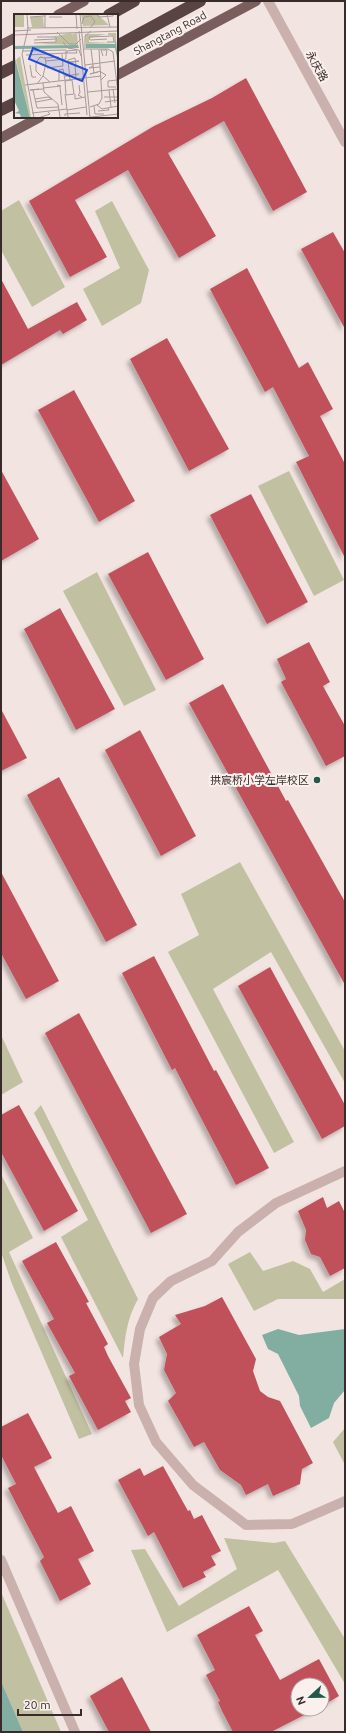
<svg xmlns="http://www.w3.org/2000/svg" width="346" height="1733" font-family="Ubuntu,'Noto Sans SC',sans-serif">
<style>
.green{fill:#c1c1a1}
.water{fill:#81aea1}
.building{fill:#c0515a;filter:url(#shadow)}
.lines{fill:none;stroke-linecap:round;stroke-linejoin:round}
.minor{stroke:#cab1ad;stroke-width:10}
.major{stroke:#7a5d5d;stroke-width:10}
.highway{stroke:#594343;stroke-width:12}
.poi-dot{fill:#22594b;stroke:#faf0ed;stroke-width:1.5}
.labels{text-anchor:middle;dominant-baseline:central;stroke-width:4;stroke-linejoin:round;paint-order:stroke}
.street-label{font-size:11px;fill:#392b2b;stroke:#faf0ed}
.poi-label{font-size:11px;fill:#392b2b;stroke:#faf0ed;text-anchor:end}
.inset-river{fill:none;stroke:#81aea1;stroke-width:2}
.inset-road{fill:none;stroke:#a89a98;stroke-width:1}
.view{fill:#1d4ed8;fill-opacity:0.15;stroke:#1d4ed8;stroke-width:2}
.inset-edge{fill:none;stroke:#392b2b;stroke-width:2}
</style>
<defs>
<filter id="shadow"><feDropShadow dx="-3.5" dy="3.5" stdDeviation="2" flood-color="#0004"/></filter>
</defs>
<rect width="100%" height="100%" fill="#f2e4e1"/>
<g class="green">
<path d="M19,200L65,287L32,307L1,250V211Z"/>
<path d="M112,201L149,270L141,303L102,326L83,289L120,268L95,211Z"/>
<path d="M289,471L344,580L314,596L258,486Z"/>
<path d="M97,572L156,690L124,706L63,591Z"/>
<path d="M240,862L345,1051V1083L271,952L213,989L294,1142L274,1153L168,952L199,935L181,894Z"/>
<path d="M1,1035L23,1082L1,1095Z"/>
<path d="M41,1105L138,1299C127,1318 125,1337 123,1358L61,1237L88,1220L34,1113Z"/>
<path d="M1,1174L33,1238L9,1252L92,1434L79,1439L12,1284L1,1252Z"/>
<path d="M250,1252L263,1271L293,1261L310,1269L323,1292L345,1279V1299H278L254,1311L228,1264Z"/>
<path d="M345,1428V1465L333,1442Z"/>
<path d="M224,1538L274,1543L285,1541L345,1639V1684L278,1570L167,1632L131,1550L145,1549L179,1606L237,1569Z"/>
<path d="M1,1592L61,1732H23L1,1681Z"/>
</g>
<g class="water">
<path d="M278,1329L299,1335L345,1329V1390L334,1403L329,1418L311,1428L300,1406L299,1396L278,1354L268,1349L262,1335Z"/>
<path d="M1,1681L23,1732H1Z"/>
</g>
<g class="building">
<path d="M246,78L307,192L273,211L224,121L168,153L216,236L179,258L128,170L75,200L107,257L70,277L29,201L154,126L212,98Z"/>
<path d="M333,232L345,253V329L301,249Z"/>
<path d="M247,268L299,368L308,362L333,409L320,416L345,464V558L296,462L309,456L273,387L265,392L210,289Z"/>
<path d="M1,279L28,329L77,302L87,320L63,334L60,330L1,365Z"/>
<path d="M167,338L229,449L189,471L130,359Z"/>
<path d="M74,390L135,501L99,522L38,410Z"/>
<path d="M1,470L39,539L1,561Z"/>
<path d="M251,494L308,602L267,624L210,515Z"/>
<path d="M148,552L204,659L166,680L108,574Z"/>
<path d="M60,608L115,709L76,730L24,629Z"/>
<path d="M309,642L330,682L323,686L345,726V756L326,766L281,682L286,679L277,659Z"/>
<path d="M223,684L286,801L288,800L345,902V985L189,703Z"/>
<path d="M1,709L27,758L1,771Z"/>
<path d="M140,730L196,836L161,856L105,750Z"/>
<path d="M59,777L137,925L106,942L27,795Z"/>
<path d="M1,872L59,981L26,999L1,953Z"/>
<path d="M154,956L214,1071L216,1070L269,1168L236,1185L175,1068L172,1070L122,973Z"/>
<path d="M270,967L345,1105V1126L322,1139L238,986Z"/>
<path d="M79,1013L187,1214L151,1233L45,1033Z"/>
<path d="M19,1105L78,1211L44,1231L1,1152V1115Z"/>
<path d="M323,1197L327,1208L339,1201L345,1213V1268L330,1276L320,1257L311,1254L305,1240L306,1230L298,1211Z"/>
<path d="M56,1242L89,1302L86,1303L108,1344L104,1347L108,1356L131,1398L125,1401L131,1412L98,1430L69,1376L75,1373L47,1323L54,1319L22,1261Z"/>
<path d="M222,1297L256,1359L253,1371L260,1391L268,1397L280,1401L313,1463L302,1469L300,1484L273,1496L268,1484L246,1495L241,1485L220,1470L204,1442L194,1447L168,1401L176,1393L164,1370L167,1354L159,1337L181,1324L175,1315L205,1306Z"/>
<path d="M28,1413L52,1458L34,1467L58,1513L71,1506L94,1551L78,1559L91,1584L60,1601L40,1561L44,1557L8,1488L16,1484L1,1455V1427Z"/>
<path d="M163,1466L188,1511L190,1510L194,1519L202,1515L221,1551L211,1556L216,1565L203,1572L206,1577L183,1588L154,1532L148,1536L118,1480L140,1468L144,1476Z"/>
<path d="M249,1606L263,1631L255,1635L280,1680L319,1659L339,1696L322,1706V1685H298V1709H316L271,1732H233L222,1711L218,1702L220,1701L206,1675L215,1670L197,1635Z"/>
<path d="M122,1677L151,1732H109L90,1696Z"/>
</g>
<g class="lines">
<g class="minor">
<path d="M268,1L345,142"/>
<path d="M345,1171L276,1203L238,1232L212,1261L171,1281L153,1298L140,1329L134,1364L139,1405L156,1442L193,1485L246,1525L292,1524L345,1501"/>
<path d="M1,1560L75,1732"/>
</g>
<g class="major">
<path d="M58,15L84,1"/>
<path d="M1,45L15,38"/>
<path d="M117,75L256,1"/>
<path d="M1,138L40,117"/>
</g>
<g class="highway">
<path d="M109,15L134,1"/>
<path d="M117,46L200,1"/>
<path d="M1,73L15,66"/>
<path d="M1,110L15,103"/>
</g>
</g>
<circle class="poi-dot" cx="317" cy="780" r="4"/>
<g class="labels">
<g class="street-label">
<text transform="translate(170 33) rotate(-28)">Shangtang Road</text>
<text transform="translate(317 66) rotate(61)">永庆路</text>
</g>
<g class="poi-label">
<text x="309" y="780">拱宸桥小学左岸校区</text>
</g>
</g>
<g transform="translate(14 14)">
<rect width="104" height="104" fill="#f2e4e1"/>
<path d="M0,0L10,1V13H0ZM67,0H83L95,11L69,12ZM16,3H29L30,13H18ZM57,19L60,24L58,20L63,19L64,31L26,30L42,28V23H37ZM94,19H102V29L72,30L71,20H92L75,24V28L100,29V22L94,21ZM6,42L17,103L16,104L2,46Z" fill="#c1c1a1"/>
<path d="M102,26L104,48L101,34H72V30H101ZM64,31L65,34L0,35V32ZM0,36L1,44L16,104H7L6,100L1,99L5,97L0,86Z" fill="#81aea1"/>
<path class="inset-river" d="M0,84L8,92L11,104"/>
<path class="inset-road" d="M13,0L14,15L8,40L20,104M31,0V14M62,0L63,15M66,0L76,104M83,0L85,3L99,2V0M93,0L96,13M16,3L31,2M35,3H48M68,10L70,3L77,2L81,8L76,14M13,14L104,13M0,17L17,16M65,17L73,101M43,18L55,30H62L67,25M0,21L104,17M93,25L76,26L75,23L99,22L100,28H93M20,26L42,25M49,28L54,34L65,36L67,42M20,29L42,28V23H23M71,34V22L77,17M70,35H94L99,38L104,78M77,35L80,59M62,36L63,39H53V37ZM9,37L52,36V45L32,47M12,41L53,39M89,42L87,36H93L92,42M31,44L45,43M54,48L65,47L54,49M16,51L18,63H22M61,51L62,65M71,51L101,47M79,52L75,54L86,53M33,54L49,52L48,40M84,58L76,60L87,57M87,58L92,61L87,66M27,62L22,57V49L26,43L31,44L32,49L29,62M55,62H51L65,60M56,66L54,46L61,44L62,51M58,66L60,80L52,81L51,67ZM45,67V56L49,55L51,66M29,69L30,78L44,90L46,103M23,70L29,62L36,68M11,71L87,62M65,71L66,79L64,81L68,83M46,73L48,91M102,73H94V67L103,66M29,74L47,72L43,71M25,75L16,76L29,75M99,75L101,89M19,76L23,94L45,93M95,76L97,93M74,78L104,75M51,80L54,103M61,80V85L71,83M90,83H104M21,85L34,83L38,85L22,88M91,88L104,86M83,91L88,95L104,92M80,92L81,100H90M76,93L85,90L88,84L85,35M53,96L72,93M84,97L95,96L94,94M18,99L53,95M51,102V100L66,99M24,104L36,100L34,98M34,104H56M69,104L104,100"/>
<path class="view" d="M19,34L73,56L68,67L15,45Z"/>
<rect width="104" height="104" class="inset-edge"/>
</g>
<rect width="346" height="1733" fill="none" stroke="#392b2b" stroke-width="4"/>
<g transform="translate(310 1697) rotate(248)"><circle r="19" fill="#faf0ed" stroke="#ada19f"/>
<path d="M0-3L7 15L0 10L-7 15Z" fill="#22594b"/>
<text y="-6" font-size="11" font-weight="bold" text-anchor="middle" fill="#392b2b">N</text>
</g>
<path d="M18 1709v6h63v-6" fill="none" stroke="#392b2b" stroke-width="2"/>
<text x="24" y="1709" font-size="12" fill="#392b2b" stroke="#faf0ed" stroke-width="3" paint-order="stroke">20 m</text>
</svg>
